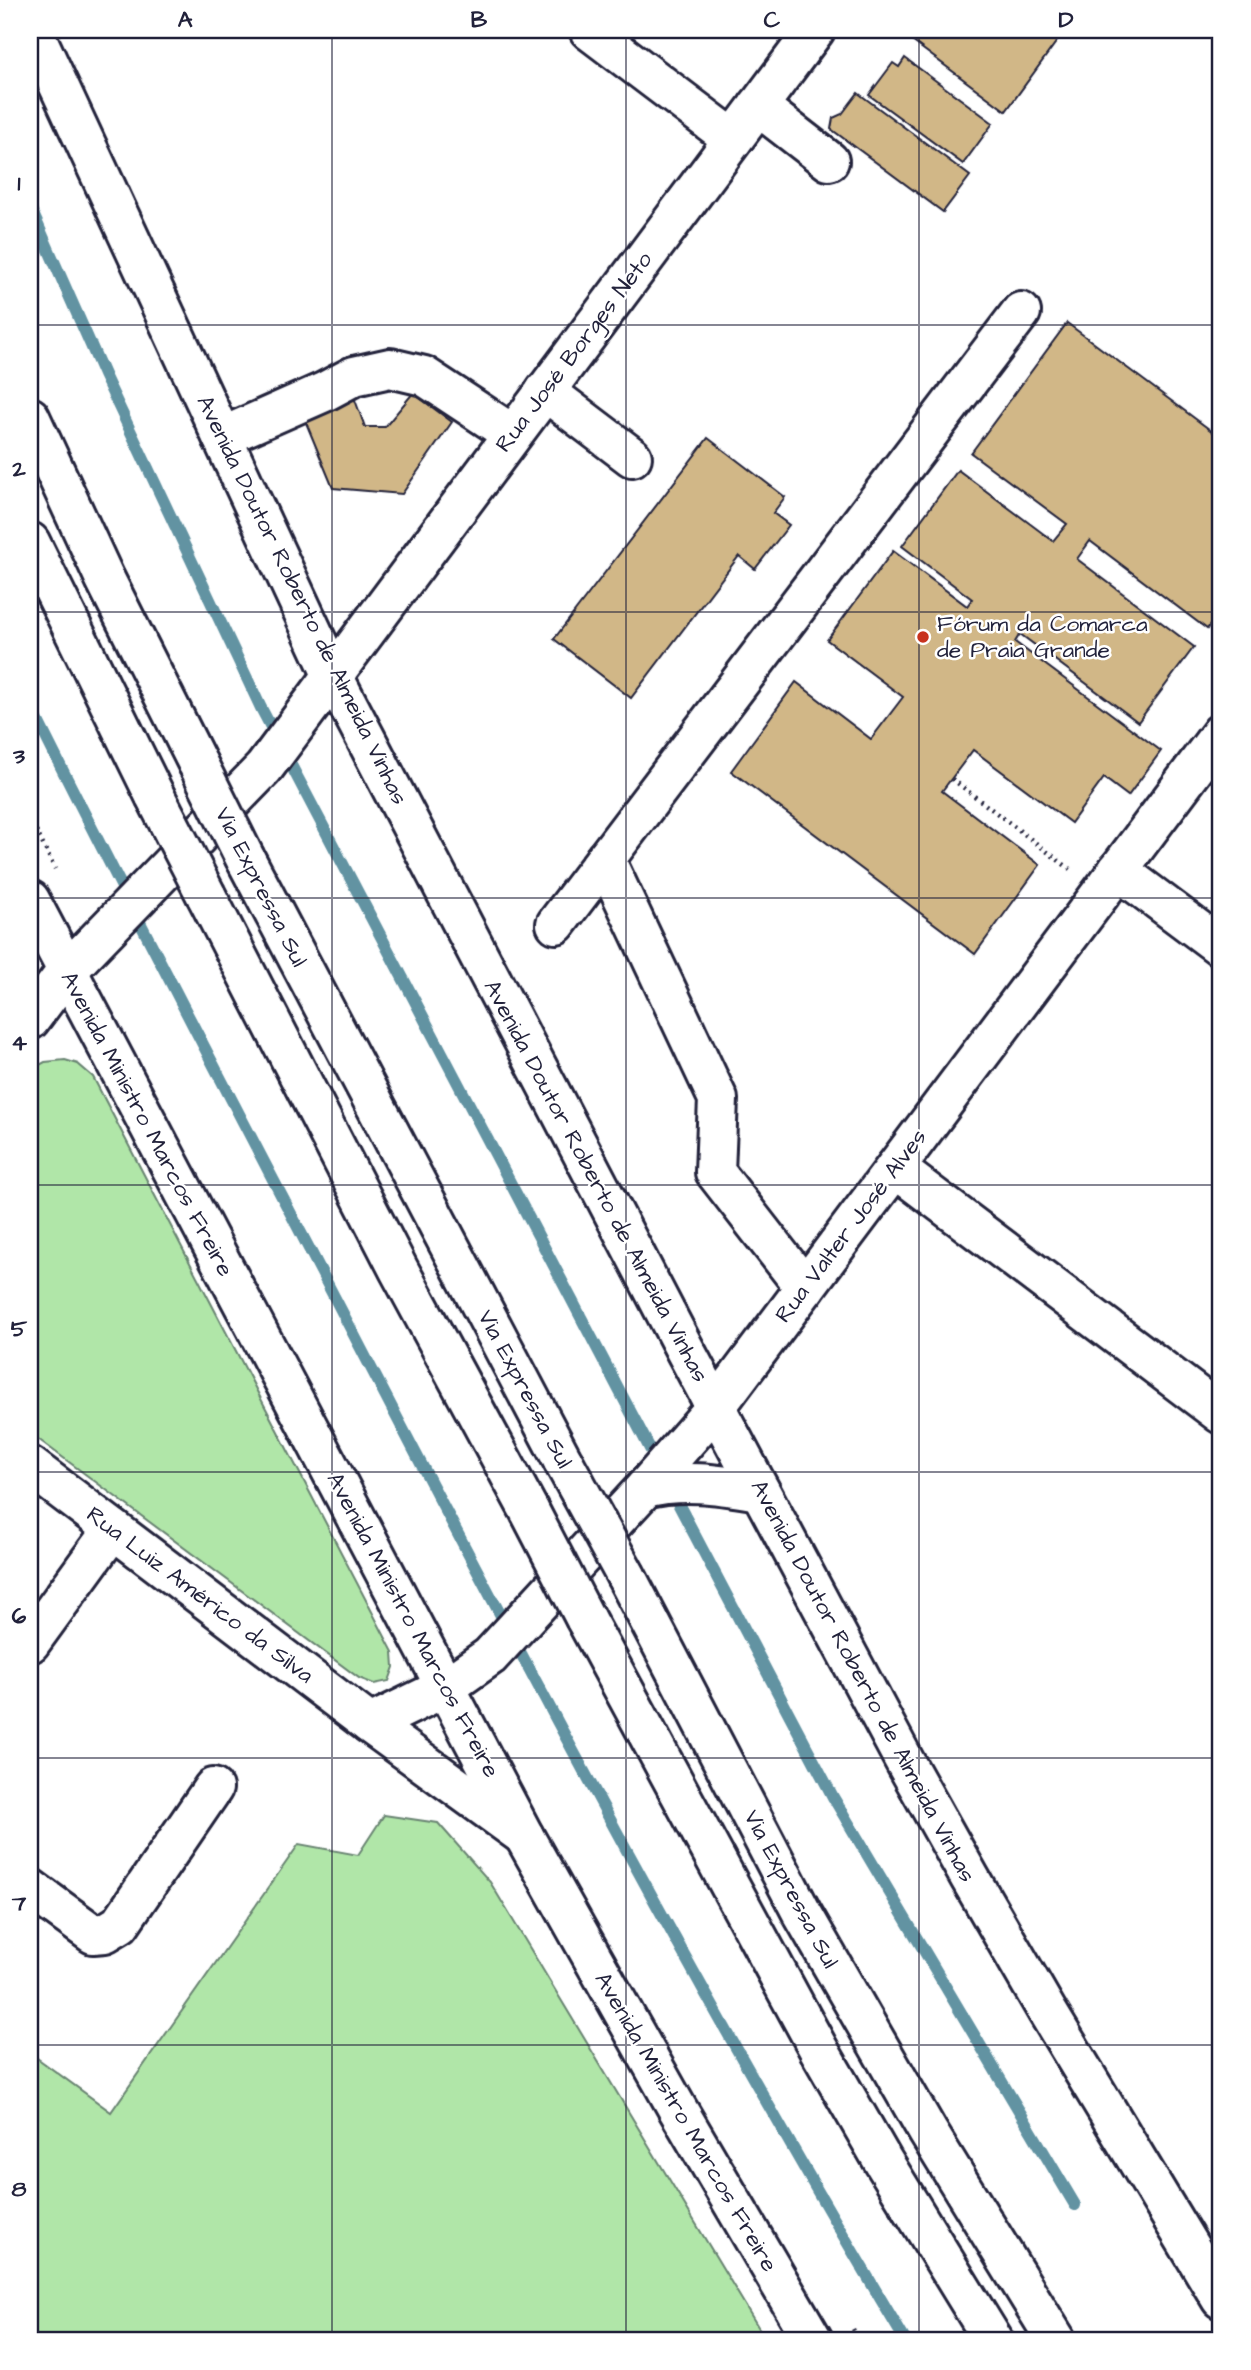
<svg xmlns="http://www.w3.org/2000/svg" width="1251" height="2370" font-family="'Architects Daughter',sans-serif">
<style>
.green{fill:#b0e6a8;stroke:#698472;stroke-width:2}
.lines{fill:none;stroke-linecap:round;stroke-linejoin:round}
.stream{stroke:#6293a2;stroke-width:12}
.building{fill:#d1b787;stroke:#22223b;stroke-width:2}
.minor-casing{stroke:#22223b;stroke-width:44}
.major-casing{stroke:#22223b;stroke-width:44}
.highway-casing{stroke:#22223b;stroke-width:44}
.path{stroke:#22223b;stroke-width:4.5;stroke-dasharray:2 5;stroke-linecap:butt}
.minor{stroke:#fff;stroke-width:38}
.major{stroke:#fff;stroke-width:38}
.highway{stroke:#fff;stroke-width:38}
.highway-bridge-casing{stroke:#22223b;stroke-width:44;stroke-linecap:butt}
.highway-bridge{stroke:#fff;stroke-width:38}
.grid{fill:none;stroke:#22223b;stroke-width:2;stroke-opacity:0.55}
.poi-dot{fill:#c8321e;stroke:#fff;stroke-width:2.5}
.labels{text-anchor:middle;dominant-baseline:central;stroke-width:5;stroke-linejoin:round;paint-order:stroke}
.street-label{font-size:23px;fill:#22223b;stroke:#fff}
.poi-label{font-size:23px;fill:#22223b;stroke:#fff;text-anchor:start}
.neatline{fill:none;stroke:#22223b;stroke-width:2.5}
.grid-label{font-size:23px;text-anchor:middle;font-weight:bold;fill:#22223b}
</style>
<rect width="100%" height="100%" fill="#fff"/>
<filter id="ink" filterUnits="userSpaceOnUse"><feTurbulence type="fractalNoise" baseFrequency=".0143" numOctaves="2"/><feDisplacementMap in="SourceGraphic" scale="14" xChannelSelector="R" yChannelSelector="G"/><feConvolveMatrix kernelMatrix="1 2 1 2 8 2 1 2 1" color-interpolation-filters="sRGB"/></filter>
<g filter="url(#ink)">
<g class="green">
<path d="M65,1060L78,1064L93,1077L393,1652L394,1667L389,1681L374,1684L359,1678L30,1433V1070L45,1062Z"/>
<path d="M384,1815L438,1823L490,1882L766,2340H30V2053L111,2112L299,1844L358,1855Z"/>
</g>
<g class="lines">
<g class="stream">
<path d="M30,207L105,377L261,708L658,1464"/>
<path d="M30,705C139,925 254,1142 367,1360C539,1691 714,2020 905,2340"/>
<path d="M671,1490L833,1797L1075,2205"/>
</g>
</g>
<g class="building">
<path d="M907,30H1065L1006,111L904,35Z"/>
<path d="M905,58L993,123L963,164L869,95L893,63L899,67Z"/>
<path d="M858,93L970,176L943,212L831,129L833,118L842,114Z"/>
<path d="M1067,323L1221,438V610L1207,629L1090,541L1077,559L1194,647L1138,722L1020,634L1015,642L1161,751L1128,796L1104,778L1071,823L973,750L942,791L1040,865L975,954L731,771L796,682L871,739L903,697L827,640L893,551L967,606L972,599L902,546L958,470L1053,541L1067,524L971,453Z"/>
<path d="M351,389L365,427H385L413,393L452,422L402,494L333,488L300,408Z"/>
<path d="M708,438L785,497L773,513L789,525L755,569L739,556L631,698L554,639Z"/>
</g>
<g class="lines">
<defs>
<g id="minor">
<path d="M589,30L733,139"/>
<path d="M758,106L829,161"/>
<path d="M545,391L632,457"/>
<path d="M222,437L324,392L354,376L390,368L424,376L512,434"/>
<path d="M605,859L718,1099L715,1172L805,1288"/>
<path d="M1118,870L1221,947"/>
<path d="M556,924L1021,312"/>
<path d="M30,1020L66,972"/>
<path d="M895,1168L1221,1414"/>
<path d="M30,1466L370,1724L524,1836"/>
<path d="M30,1643L113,1529"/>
<path d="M370,1724L446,1687"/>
<path d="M30,1888L93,1934L105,1933L120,1924L213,1788"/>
</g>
<g id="major">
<path d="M33,30L332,674L685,1350L905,1762L970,1878L1047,2011L1221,2299"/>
<path d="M30,900L524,1836L677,2108L813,2340"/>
<path d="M66,972L264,768L815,30"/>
<path d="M645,1488C683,1478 722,1485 760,1491"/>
<path d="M446,1687L490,1656L645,1488L715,1408L1221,733"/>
</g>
<g id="highway">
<path d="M30,417L105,579L198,764"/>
<path d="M30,542L155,796"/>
<path d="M245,858L563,1461"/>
<path d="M206,895L399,1270L530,1512"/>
<path d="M626,1576L802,1913L928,2132L1056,2340"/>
<path d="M585,1618L819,2050L883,2161L993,2340"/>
</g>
</defs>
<use href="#minor" class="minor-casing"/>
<use href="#major" class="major-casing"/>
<use href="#highway" class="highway-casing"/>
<g class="path">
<path d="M952,779L1070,869"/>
<path d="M30,818L55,869"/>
<path d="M853,2329L859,2340"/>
</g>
<use href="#minor" class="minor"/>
<use href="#major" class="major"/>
<use href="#highway" class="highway"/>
<defs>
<g id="highway-bridge">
<path d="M198,764L245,858"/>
<path d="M155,796L206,895"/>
<path d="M563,1461L626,1576"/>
<path d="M530,1512L585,1618"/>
</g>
</defs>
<use href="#highway-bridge" class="highway-bridge-casing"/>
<use href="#highway-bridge" class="highway-bridge"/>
</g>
</g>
<path class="grid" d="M332,30V2340M626,30V2340M919,30V2340M30,325H1221M30,612H1221M30,898H1221M30,1185H1221M30,1472H1221M30,1758H1221M30,2045H1221"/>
<circle class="poi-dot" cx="923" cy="637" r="7"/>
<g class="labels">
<g class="street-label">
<text transform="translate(574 352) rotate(-53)">Rua José Borges Neto</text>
<text transform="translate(302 600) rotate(64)">Avenida Doutor Roberto de Almeida Vinhas</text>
<text transform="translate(261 887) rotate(63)">Via Expressa Sul</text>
<text transform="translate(147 1124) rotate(62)">Avenida Ministro Marcos Freire</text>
<text transform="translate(596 1181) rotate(62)">Avenida Doutor Roberto de Almeida Vinhas</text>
<text transform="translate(851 1226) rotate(-53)">Rua Valter José Alves</text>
<text transform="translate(525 1389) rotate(62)">Via Expressa Sul</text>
<text transform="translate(200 1595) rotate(37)">Rua Luiz Américo da Silva</text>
<text transform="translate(413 1625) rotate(62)">Avenida Ministro Marcos Freire</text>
<text transform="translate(863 1681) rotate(62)">Avenida Doutor Roberto de Almeida Vinhas</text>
<text transform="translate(791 1889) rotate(62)">Via Expressa Sul</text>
<text transform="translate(686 2122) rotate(60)">Avenida Ministro Marcos Freire</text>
</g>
<g class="poi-label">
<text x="937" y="624">Fórum da Comarca<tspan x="937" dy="26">de Praia Grande</tspan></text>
</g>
</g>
<rect width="1251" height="2370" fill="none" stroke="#fff" stroke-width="77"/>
<rect x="38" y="38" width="1174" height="2294" class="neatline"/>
<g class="grid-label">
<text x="185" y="27">A</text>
<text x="479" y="27">B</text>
<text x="772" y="27">C</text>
<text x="1066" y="27">D</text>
<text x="19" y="190">1</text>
<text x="19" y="476">2</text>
<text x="19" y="763">3</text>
<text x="19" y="1050">4</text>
<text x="19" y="1336">5</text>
<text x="19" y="1623">6</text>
<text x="19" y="1910">7</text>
<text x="19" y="2196">8</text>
</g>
</svg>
